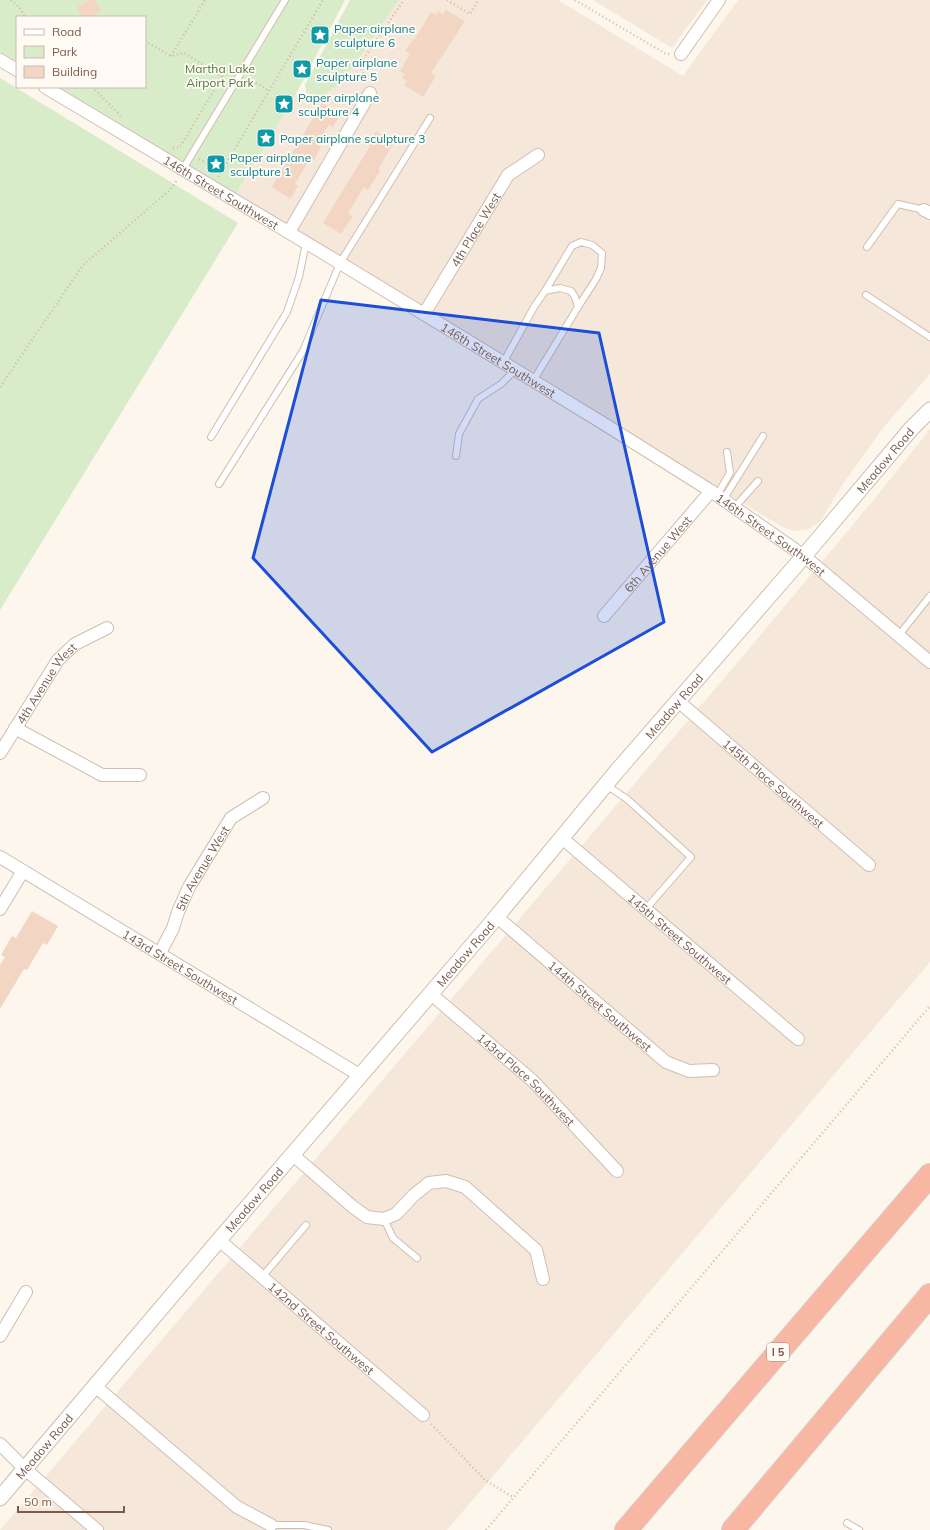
<svg xmlns="http://www.w3.org/2000/svg" width="930" height="1530" font-family="Mulish,sans-serif">
<style>
.residential{fill:#f5e8da}
.green{fill:#d8ecc9}
.building{fill:#f3d5c3}
.lines{fill:none;stroke-linecap:round;stroke-linejoin:round}
.service-casing{stroke:#d1beb0;stroke-width:8}
.minor-casing{stroke:#d1beb0;stroke-width:14}
.tertiary-casing{stroke:#d1beb0;stroke-width:17}
.motorway-casing{stroke:#dad1cd;stroke-width:24}
.path{stroke:#d9b8a5;stroke-width:2.5;stroke-dasharray:1 3;stroke-linecap:butt}
.service{stroke:#fff;stroke-width:6}
.minor{stroke:#fff;stroke-width:12}
.tertiary{stroke:#fff;stroke-width:15}
.motorway{stroke:#f7b7a3;stroke-width:22}
.marked{fill:#1d4ed8;fill-opacity:0.2;stroke:#1d4ed8;stroke-width:3;stroke-linejoin:round}
.labels{text-anchor:middle;dominant-baseline:central;stroke-width:3.5;stroke-linejoin:round;paint-order:stroke}
.shield{fill:#fffaf3;stroke:#a28b7f;stroke-width:1}
.shield-label{font-size:11px;font-weight:bold;fill:#7a5c4d}
.culture-label{font-size:12px;fill:#0d838f;stroke:#fffaf3;text-anchor:start}
.park-label{font-size:12px;fill:#537a41;stroke:#fffaf3}
.street-label{font-size:12px;fill:#7a5c4d;stroke:#fffaf3}
</style>
<rect width="100%" height="100%" fill="#fdf6ec"/>
<g class="residential">
<path d="M399,0H558L683,76L738,0H930V374L883,428L839,490L820,522L808,529L801,530L795,531L782,527L236,194L295,96L306,92L314,96L343,81Z"/>
<path d="M593,0H707L672,48Z"/>
<path d="M930,429V962L447,1530H0L748,650L876,497Z"/>
</g>
<g class="green">
<path d="M0,0H345L295,96L236,194L58,87H145V17H17V62L0,52Z"/>
<path d="M350,0H399L343,81L321,97L314,96L306,92L305,85Z"/>
<path d="M0,78L238,223L0,610Z"/>
</g>
<g class="building">
<path d="M89,0H95L101,11L91,17H82L77,7Z"/>
<path d="M446,10L465,21L431,73L436,76L423,97L404,85L407,81L402,78L405,74L400,71L410,54L405,51L413,39L414,40L431,12L436,15L438,11L443,14Z"/>
<path d="M322,103L341,114L333,127L329,125L317,144L321,147L314,160L310,158L295,184L298,186L290,199L272,187Z"/>
<path d="M376,131L394,142L378,170L380,171L368,190L364,187L348,213L353,216L341,234L323,223L370,146L368,144Z"/>
<path d="M32,911L58,926L47,945L43,943L27,970L24,969L0,1009V965L5,957L1,955L12,936L16,938Z"/>
</g>
<g class="lines">
<defs>
<g id="service">
<path d="M183,169L285,0"/>
<path d="M867,247L898,204L924,210"/>
<path d="M545,291L572,246L581,242L592,245L602,253L601,268L596,279L578,307"/>
<path d="M866,295L930,337"/>
<path d="M503,363L534,307L545,291L560,288L571,291L575,297L578,307L533,381"/>
<path d="M211,437L287,312L299,277L306,243"/>
<path d="M456,456L459,434L478,399L501,384L515,370"/>
<path d="M219,484L303,351L340,263L430,118"/>
<path d="M717,495L730,473L727,452"/>
<path d="M723,500L763,436"/>
<path d="M734,508L758,481"/>
<path d="M899,635L930,596"/>
<path d="M606,785L627,799L691,857L645,910"/>
<path d="M384,1219L393,1238L417,1258"/>
<path d="M262,1277L306,1225"/>
<path d="M847,1523L859,1530"/>
<path d="M271,1525H304L328,1530"/>
</g>
<g id="minor">
<path d="M681,54L719,0"/>
<path d="M0,60L17,70"/>
<path id="s1" d="M45,87L340,263L601,422L711,491L804,556L930,662"/>
<path d="M924,210L930,213"/>
<path d="M289,232L370,93"/>
<path id="s2" d="M424,314L508,175L538,155"/>
<path id="s3" d="M604,616L711,491"/>
<path id="s4" d="M678,701L869,865"/>
<path d="M15,728L102,775H140"/>
<path id="s5" d="M0,753L58,660L75,644L107,628"/>
<path id="s6" d="M562,838L798,1039"/>
<path id="s7" d="M0,857L361,1076"/>
<path d="M0,909L23,871"/>
<path id="s8" d="M497,917L666,1062L689,1071L713,1070"/>
<path id="s9" d="M160,953L173,928L178,912L189,887L231,818L263,798"/>
<path id="s10" d="M431,994L533,1081L617,1171"/>
<path d="M293,1155L353,1207L367,1217L384,1219L396,1214L414,1195L429,1183L446,1181L465,1187L536,1250L543,1279"/>
<path id="s11" d="M219,1240L423,1415"/>
<path d="M0,1336L26,1292"/>
<path d="M95,1386L237,1507L271,1525"/>
<path d="M0,1444L25,1469L97,1530"/>
</g>
<g id="tertiary">
<path id="s12" d="M0,1498L219,1240L488,927L617,771L804,556L911,429L930,410"/>
</g>
<g id="motorway">
<path d="M626,1530L930,1175"/>
<path d="M733,1530L930,1295"/>
</g>
</defs>
<use href="#service" class="service-casing"/>
<use href="#minor" class="minor-casing"/>
<use href="#tertiary" class="tertiary-casing"/>
<use href="#motorway" class="motorway-casing"/>
<g class="path">
<path d="M11,0L20,8L25,17"/>
<path d="M447,0L470,14L478,0"/>
<path d="M575,0L666,54H670"/>
<path d="M145,41L171,56L184,53L223,77"/>
<path d="M171,56L205,0"/>
<path d="M249,79L269,91"/>
<path d="M366,81L360,64L404,0"/>
<path d="M92,87L122,117"/>
<path d="M173,148L180,147L227,69L232,70"/>
<path d="M199,159L208,164L210,170"/>
<path d="M218,177L323,0"/>
<path d="M0,387L83,265L170,190L177,180"/>
<path d="M431,1424L485,1480L514,1498"/>
<path d="M486,1530L930,1006"/>
</g>
<use href="#service" class="service"/>
<use href="#minor" class="minor"/>
<use href="#tertiary" class="tertiary"/>
<use href="#motorway" class="motorway"/>
</g>
<path class="marked" d="M321,300L599,333L664,622L432,752L253,558Z"/>
<defs>
<symbol id="sight-square" viewBox="-11 -11 22 22"><rect x="-9" y="-9" width="18" height="18" rx="4" fill="#0f9aa8" stroke="#fffaf3"/><path d="M0-6L1.8-2.2L6-1.7L2.9 1.2L3.7 5.4L0 3.3L-3.7 5.4L-2.9 1.2L-6-1.7L-1.8-2.2Z" fill="#fff"/></symbol>
</defs>
<g fill-rule="evenodd">
<use href="#sight-square" x="309" y="24" width="22" height="22"/>
<use href="#sight-square" x="291" y="58" width="22" height="22"/>
<use href="#sight-square" x="273" y="93" width="22" height="22"/>
<use href="#sight-square" x="255" y="127" width="22" height="22"/>
<use href="#sight-square" x="205" y="153" width="22" height="22"/>
</g>
<g class="labels">
<rect class="shield" x="767" y="1343" width="22" height="18" rx="3"/>
<g class="shield-label">
<text x="778" y="1352">I 5</text>
</g>
<g class="culture-label">
<text x="334" y="28">Paper airplane<tspan x="334" dy="14">sculpture 6</tspan></text>
<text x="316" y="62">Paper airplane<tspan x="316" dy="14">sculpture 5</tspan></text>
<text x="298" y="97">Paper airplane<tspan x="298" dy="14">sculpture 4</tspan></text>
<text x="280" y="138">Paper airplane sculpture 3</text>
<text x="230" y="157">Paper airplane<tspan x="230" dy="14">sculpture 1</tspan></text>
</g>
<g class="park-label">
<text x="220" y="68">Martha Lake<tspan x="220" dy="14">Airport Park</tspan></text>
</g>
<g class="street-label">
<text stroke="none"><textPath href="#s1" startOffset="205">146th Street Southwest</textPath></text>
<text stroke="none"><textPath href="#s2" startOffset="99">4th Place West</textPath></text>
<text stroke="none"><textPath href="#s1" startOffset="529">146th Street Southwest</textPath></text>
<text stroke="none"><textPath href="#s12" startOffset="1364">Meadow Road</textPath></text>
<text stroke="none"><textPath href="#s1" startOffset="853">146th Street Southwest</textPath></text>
<text stroke="none"><textPath href="#s3" startOffset="82">6th Avenue West</textPath></text>
<text stroke="none"><textPath href="#s5" startOffset="84">4th Avenue West</textPath></text>
<text stroke="none"><textPath href="#s12" startOffset="1040">Meadow Road</textPath></text>
<text stroke="none"><textPath href="#s4" startOffset="126">145th Place Southwest</textPath></text>
<text stroke="none"><textPath href="#s9" startOffset="95">5th Avenue West</textPath></text>
<text stroke="none"><textPath href="#s6" startOffset="155">145th Street Southwest</textPath></text>
<text stroke="none"><textPath href="#s12" startOffset="716">Meadow Road</textPath></text>
<text stroke="none"><textPath href="#s7" startOffset="211">143rd Street Southwest</textPath></text>
<text stroke="none"><textPath href="#s8" startOffset="136">144th Street Southwest</textPath></text>
<text stroke="none"><textPath href="#s10" startOffset="128">143rd Place Southwest</textPath></text>
<text stroke="none"><textPath href="#s12" startOffset="392">Meadow Road</textPath></text>
<text stroke="none"><textPath href="#s11" startOffset="135">142nd Street Southwest</textPath></text>
<text stroke="none"><textPath href="#s12" startOffset="68">Meadow Road</textPath></text>
</g>
</g>
<rect x="16" y="16" width="130" height="72" fill="#fffaf3" stroke="#cabbb1"/>
<rect x="24" y="29" width="20" height="6" fill="#ffffff" stroke="#cabbb1"/>
<text x="52" y="36" font-size="12" fill="#7a5c4d">Road</text>
<rect x="24" y="46" width="20" height="12" fill="#d8ecc9" stroke="#cabbb1"/>
<text x="52" y="56" font-size="12" fill="#7a5c4d">Park</text>
<rect x="24" y="66" width="20" height="12" fill="#f3d5c3" stroke="#cabbb1"/>
<text x="52" y="76" font-size="12" fill="#7a5c4d">Building</text>
<path d="M18 1506v6h106v-6" fill="none" stroke="#7a5c4d" stroke-width="2"/>
<text x="24" y="1506" font-size="12" fill="#7a5c4d" stroke="#fffaf3" stroke-width="3" paint-order="stroke">50 m</text>
</svg>
